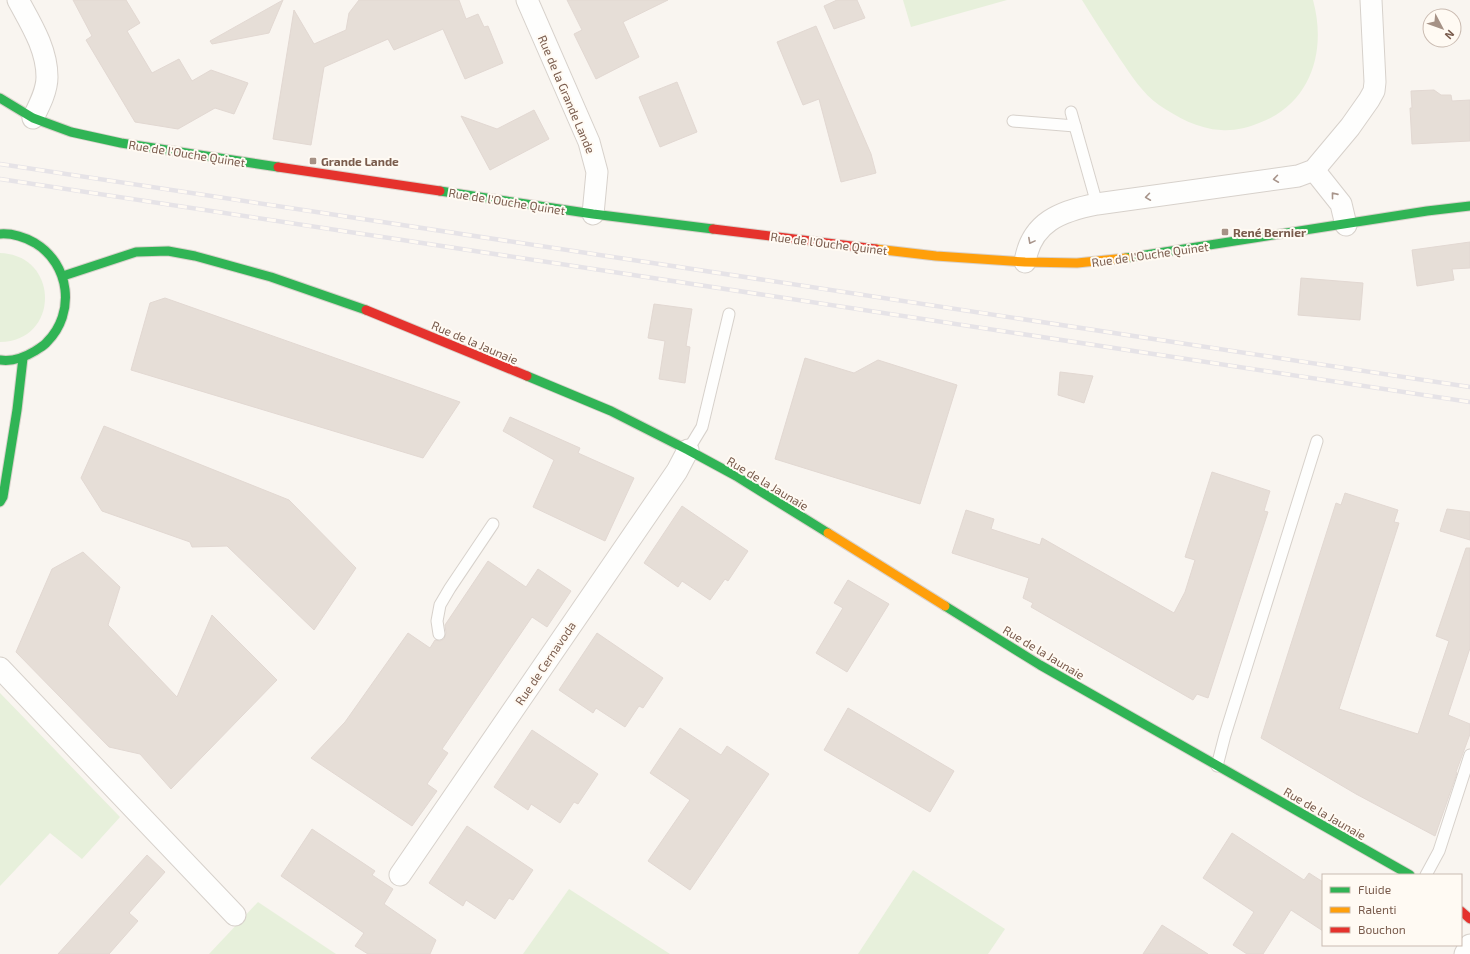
<svg xmlns="http://www.w3.org/2000/svg" width="1470" height="954" font-family="'Exo 2',sans-serif">
<style>
.green{fill:#e7f0db}
.building{fill:#e6ded7;stroke:#e2d8d2}
.lines{fill:none;stroke-linecap:round;stroke-linejoin:round}
.lane-casing{stroke:#d7d1cb;stroke-width:13}
.street-casing{stroke:#d7d1cb;stroke-width:23}
.fast-casing{stroke:#d9d2cb;stroke-width:11}
.slow-casing{stroke:#d9d2cb;stroke-width:11}
.jam-casing{stroke:#d9d2cb;stroke-width:11}
.lane{stroke:#fefefd;stroke-width:11}
.street{stroke:#fefefd;stroke-width:21}
.fast{stroke:#30b455;stroke-width:9}
.slow{stroke:#ff9f0a;stroke-width:9}
.jam{stroke:#e5322d;stroke-width:9}
.rail-casing{stroke:#e6e3e7;stroke-width:4.5}
.rail{stroke:#fffaf3;stroke-width:3;stroke-dasharray:9;stroke-linecap:butt}
.oneway{stroke:#a8958b}
.poi-dot{fill:#a69286;stroke:#fffaf3;stroke-width:1.5}
.labels{text-anchor:middle;dominant-baseline:central;stroke-width:4;stroke-linejoin:round;paint-order:stroke}
.street-label{font-size:12px;fill:#7a5c4d;stroke:#fffaf3}
.poi-label{font-size:12px;font-weight:bold;fill:#7a5c4d;stroke:#fffaf3;text-anchor:start}
</style>
<rect width="100%" height="100%" fill="#f9f5f0"/>
<g class="green">
<path d="M903,0H1007L911,27Z"/>
<path d="M1082,0H1313C1327,51 1311,104 1259,123C1247,128 1234,131 1221,130C1198,129 1177,117 1159,105C1143,94 1131,75 1120,59C1107,39 1094,20 1082,0Z"/>
<path d="M0,253C60,255 60,341 0,342Z"/>
<path d="M0,693L120,817L82,859L50,833L0,886Z"/>
<path d="M913,870L1005,929L988,954H858Z"/>
<path d="M569,889L670,954H523Z"/>
<path d="M258,902L336,954H209Z"/>
</g>
<g class="building">
<path d="M73,0H126L140,23L127,31L152,73L179,59L192,81L211,70L248,83L234,114L215,108L178,129L135,122L86,40L92,36Z"/>
<path d="M283,0L269,33L212,44L210,41Z"/>
<path d="M359,0H459L466,19L478,14L484,27L488,26L503,63L465,79L443,29L394,50L388,39L324,67L311,145L273,139L294,10L314,44L346,30L349,13Z"/>
<path d="M567,0H668L623,22L639,57L596,79L574,34L582,30Z"/>
<path d="M837,0H857L865,18L834,29L824,6Z"/>
<path d="M816,26L871,154L876,173L841,182L819,99L803,105L777,42Z"/>
<path d="M677,82L697,132L660,147L639,97Z"/>
<path d="M1434,90L1441,95H1451L1452,101L1470,100V141L1412,144L1410,108H1412L1411,91Z"/>
<path d="M534,110L549,139L490,170L461,116L497,129Z"/>
<path d="M1470,242V268L1452,269L1454,280L1417,286L1412,250Z"/>
<path d="M1301,278L1363,283L1360,320L1298,315Z"/>
<path d="M165,298L460,402L423,458L131,370L150,303Z"/>
<path d="M654,304L692,309L686,346L690,347L685,383L659,379L665,341L648,338Z"/>
<path d="M805,358L854,373L878,360L957,385L920,504L775,459Z"/>
<path d="M1060,372L1093,376L1084,403L1058,395Z"/>
<path d="M510,417L580,448L578,453L634,478L605,541L533,507L554,460L503,431Z"/>
<path d="M104,426L289,500L356,568L314,630L227,546L192,547L190,542L102,511L81,478Z"/>
<path d="M1212,472L1270,491L1264,511L1268,512L1208,698L1197,694L1193,700L1031,607L1033,603L1023,598L1029,578L952,553L966,510L994,519L991,529L1040,545L1042,538L1174,613L1185,592L1195,560L1185,557Z"/>
<path d="M1345,493L1398,510L1394,522L1399,523L1339,709L1418,734L1449,641L1436,636L1466,548H1470V648L1448,715L1470,724V734L1456,772L1457,773L1435,836L1356,794L1261,738L1336,503L1341,505Z"/>
<path d="M682,506L748,551L728,581L725,579L710,600L682,581L678,587L644,563Z"/>
<path d="M1447,509L1470,512V540L1440,531Z"/>
<path d="M83,552L120,587L108,625L177,697L212,615L277,680L171,789L140,754L109,747L16,652L52,569Z"/>
<path d="M488,561L526,587L538,569L571,591L547,627L532,617L442,749L448,753L427,784L437,791L412,826L311,758L345,722L408,633L430,648L435,640L440,641L444,639L446,633L445,625Z"/>
<path d="M848,580L889,604L847,672L816,653L843,608L834,603Z"/>
<path d="M597,633L663,678L643,708L639,706L625,727L596,708L593,713L559,690Z"/>
<path d="M848,708L954,771L930,812L824,750Z"/>
<path d="M680,728L721,755L727,746L769,774L690,890L648,861L690,800L650,773Z"/>
<path d="M532,730L598,774L578,804L574,802L560,823L531,804L528,810L494,787Z"/>
<path d="M467,826L533,870L513,900L509,898L495,919L466,900L463,906L429,883Z"/>
<path d="M312,829L375,871L372,875L393,889L384,904L436,940L430,954H368L355,946L364,933L281,876Z"/>
<path d="M1232,833L1304,880L1309,873L1323,882V931L1291,910L1263,954H1247L1233,945L1254,912L1203,878Z"/>
<path d="M147,855L165,872L129,913L138,921L109,954H58Z"/>
<path d="M1162,925L1208,954H1143Z"/>
</g>
<g class="lines">
<defs>
<g id="lane">
<path d="M1071,112L1097,204"/>
<path d="M1013,121L1075,126"/>
<path d="M688,450L702,427L729,314"/>
<path d="M439,634L437,621L440,605L450,588L493,524"/>
<path d="M1217,766L1225,735L1317,441"/>
<path d="M1426,875L1439,851L1470,755"/>
</g>
<g id="street">
<path d="M18,0C31,24 47,49 47,77C47,91 39,106 33,118"/>
<path d="M527,0L589,142L597,172L593,214"/>
<path d="M1314,170L1341,204L1346,225"/>
<path d="M1025,262C1031,222 1061,211 1097,204L1298,176L1314,170L1350,127L1369,100L1374,91L1375,82L1371,0"/>
<path d="M0,668L235,915"/>
<path d="M400,875L677,471L688,450"/>
<path d="M1465,954L1470,945"/>
</g>
<g id="fast">
<path d="M0,98L33,118L71,132L121,143L278,167"/>
<path d="M440,191L593,214L713,229"/>
<path d="M0,234C13,233 24,237 35,243C70,264 76,313 47,342C44,346 39,348 35,351C25,357 12,362 0,360"/>
<path d="M1126,258L1427,211L1470,206"/>
<path d="M63,276L136,252L168,251L195,256L271,277L366,310"/>
<path d="M527,376L611,411L688,450L736,476L828,533"/>
<path d="M0,502L3,497L17,410L23,358"/>
<path d="M945,606L1040,665L1410,875"/>
</g>
<g id="slow">
<path d="M876,249L936,256L1025,262L1077,263L1126,258"/>
<path d="M828,533L945,606"/>
</g>
<g id="jam">
<path d="M278,167L440,191"/>
<path d="M713,229L876,249"/>
<path d="M366,310L527,376"/>
<path d="M1461,911L1470,919"/>
</g>
</defs>
<use href="#lane" class="lane-casing"/>
<use href="#street" class="street-casing"/>
<use href="#fast" class="fast-casing"/>
<use href="#slow" class="slow-casing"/>
<use href="#jam" class="jam-casing"/>
<use href="#lane" class="lane"/>
<use href="#street" class="street"/>
<use href="#fast" class="fast"/>
<use href="#slow" class="slow"/>
<use href="#jam" class="jam"/>
<defs>
<g id="rail">
<path d="M0,164L1470,387"/>
<path d="M0,179L1470,402"/>
</g>
</defs>
<use href="#rail" class="rail-casing"/>
<use href="#rail" class="rail"/>
</g>
<defs><path id="oneway-chevron" d="M-2-3.5L2.5 0L-2 3.5" fill="none" stroke-width="1.6" stroke-linecap="round" stroke-linejoin="round"/></defs>
<g class="oneway">
<use href="#oneway-chevron" transform="translate(1276 179) rotate(172)"/>
<use href="#oneway-chevron" transform="translate(1334 195) rotate(-129)"/>
<use href="#oneway-chevron" transform="translate(1148 197) rotate(172)"/>
<use href="#oneway-chevron" transform="translate(1031 241) rotate(118)"/>
</g>
<g class="poi-dot">
<rect x="309" y="157" width="8" height="8" rx="2"/>
<rect x="1221" y="228" width="8" height="8" rx="2"/>
</g>
<g class="labels">
<g class="street-label">
<text transform="translate(567 94) rotate(67)">Rue de la Grande Lande</text>
<text transform="translate(187 153) rotate(9)">Rue de l'Ouche Quinet</text>
<text transform="translate(507 201) rotate(9)">Rue de l'Ouche Quinet</text>
<text transform="translate(829 243) rotate(7)">Rue de l'Ouche Quinet</text>
<text transform="translate(1150 254) rotate(-8)">Rue de l'Ouche Quinet</text>
<text transform="translate(475 342) rotate(23)">Rue de la Jaunaie</text>
<text transform="translate(768 483) rotate(31)">Rue de la Jaunaie</text>
<text transform="translate(1044 652) rotate(31)">Rue de la Jaunaie</text>
<text transform="translate(545 663) rotate(-56)">Rue de Cernavoda</text>
<text transform="translate(1325 813) rotate(30)">Rue de la Jaunaie</text>
</g>
<g class="poi-label">
<text x="321" y="161">Grande Lande</text>
<text x="1233" y="232">René Bernier</text>
</g>
</g>
<rect x="1322" y="874" width="140" height="72" fill="#fffaf3" stroke="#cabbb1"/>
<rect x="1330" y="887" width="20" height="6" fill="#30b455" stroke="#cabbb1"/>
<text x="1358" y="894" font-size="12" fill="#7a5c4d">Fluide</text>
<rect x="1330" y="907" width="20" height="6" fill="#ff9f0a" stroke="#cabbb1"/>
<text x="1358" y="914" font-size="12" fill="#7a5c4d">Ralenti</text>
<rect x="1330" y="927" width="20" height="6" fill="#e5322d" stroke="#cabbb1"/>
<text x="1358" y="934" font-size="12" fill="#7a5c4d">Bouchon</text>
<g transform="translate(1442 28) rotate(131)"><circle r="19" fill="#fffaf3" stroke="#cabbb1"/>
<path d="M0-3L7 15L0 10L-7 15Z" fill="#a69286"/>
<text y="-6" font-size="11" font-weight="bold" text-anchor="middle" fill="#7a5c4d">N</text>
</g>
</svg>
